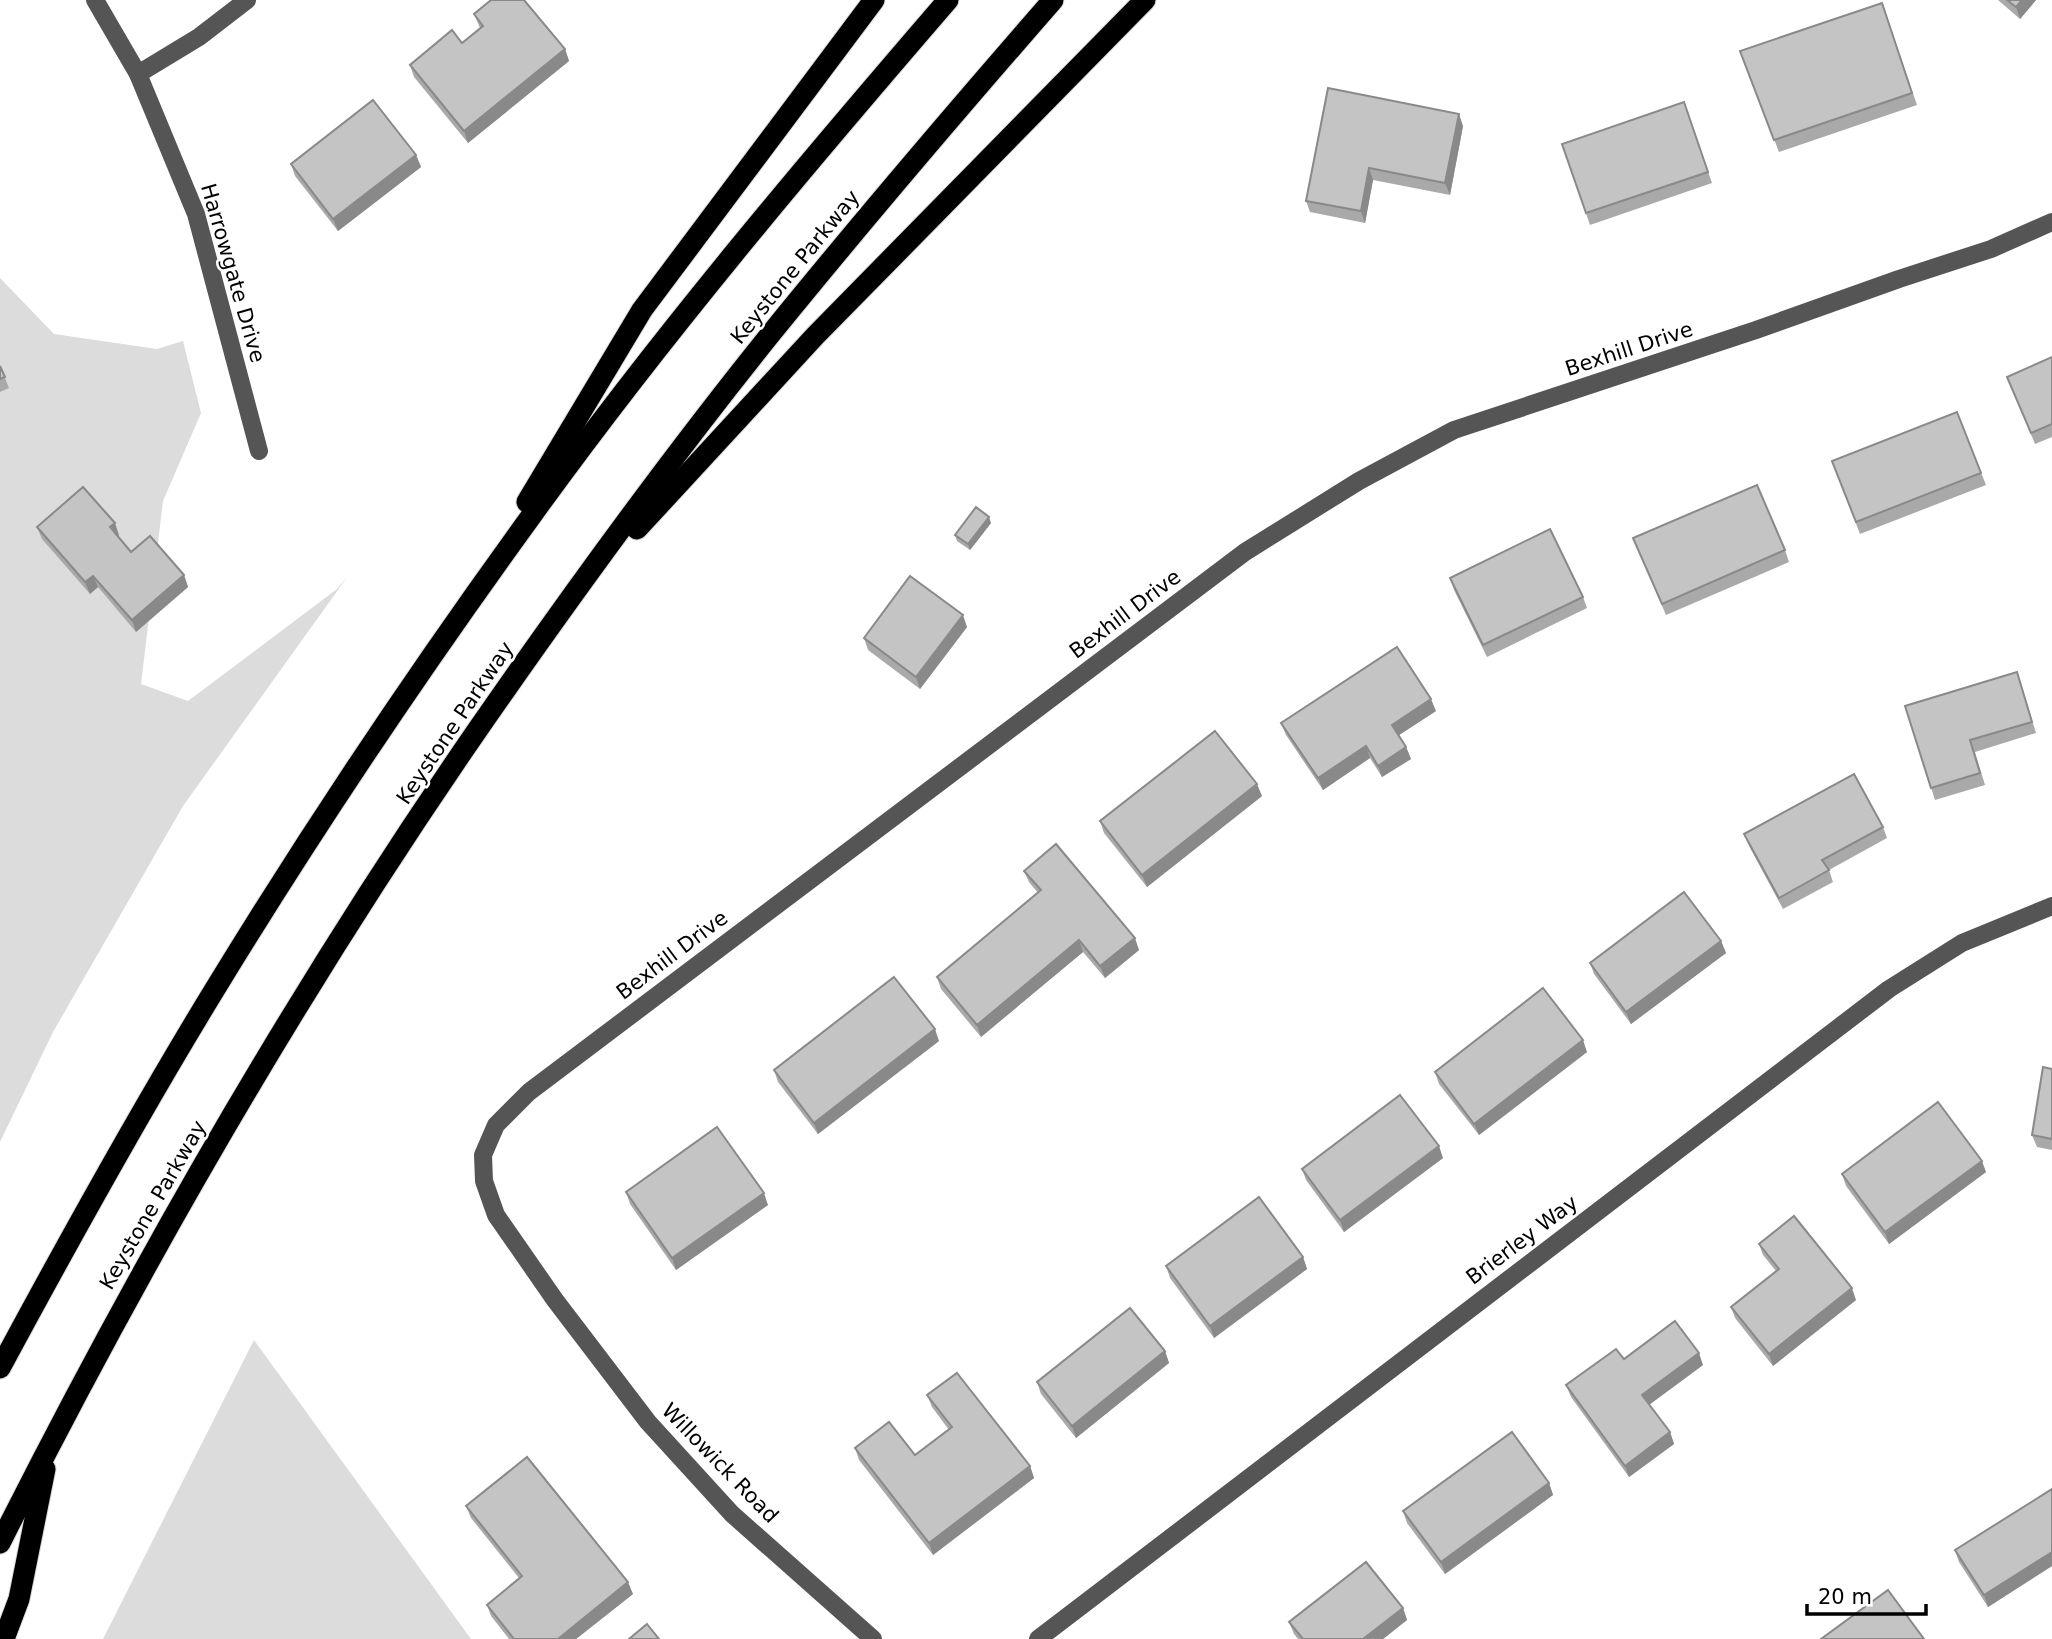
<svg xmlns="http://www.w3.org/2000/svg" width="2052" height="1639" font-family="'DejaVu Sans',sans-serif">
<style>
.green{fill:#dcdcdc}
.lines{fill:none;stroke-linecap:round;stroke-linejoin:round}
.highway-casing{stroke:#dbdbdb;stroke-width:23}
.minor{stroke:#555;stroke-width:18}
.highway{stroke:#000;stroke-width:21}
.wall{fill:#a9a9a9}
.shaded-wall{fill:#898989}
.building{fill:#c4c4c4;stroke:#898989;stroke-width:2}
.labels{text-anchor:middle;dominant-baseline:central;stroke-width:5;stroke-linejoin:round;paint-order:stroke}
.street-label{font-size:21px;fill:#000;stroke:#fff}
</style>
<rect width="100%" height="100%" fill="#fff"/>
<g class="green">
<path d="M0,278L54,334L157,349L183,341L201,413L163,501L141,684L188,701L337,589L348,576L183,806L53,1032L0,1142Z"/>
<path d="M254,1340L471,1639H103Z"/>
</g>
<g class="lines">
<defs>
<g id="highway">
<path d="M527,502L642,310L874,0"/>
<path d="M637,529L815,336L1145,0"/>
<path d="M0,1368C69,1240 139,1113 215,989C314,827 420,669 532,515C661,336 804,167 948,0"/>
<path d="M0,1543C141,1263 298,990 476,732C571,595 669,460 773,331C864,219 958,109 1053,0"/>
<path d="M4,1639L19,1599L45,1469"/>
</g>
</defs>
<use href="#highway" class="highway-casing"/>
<g class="minor">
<path d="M95,0L138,74L196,214L259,451"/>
<path d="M138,74L199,37L247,0"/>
<path d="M873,1639L732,1514L648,1422L555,1300L496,1215L484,1181L483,1155L496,1125L529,1092L1245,552L1359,481L1454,430L1756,330L1899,279L1991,249L2052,222"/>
<path d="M1038,1639L1889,989L1962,943L2052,906"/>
</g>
<use href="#highway" class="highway"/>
</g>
<g class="wall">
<path d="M1998,0H2036L2020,19Z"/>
<path d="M1882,3L1917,105L1779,152L1740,51Z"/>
<path d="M474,14L565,49L569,61L468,143L414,77L410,65L462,43L480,28Z"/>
<path d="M1328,88L1463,126L1450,195L1373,180L1365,223L1310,212L1306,201Z"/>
<path d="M1684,102L1712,183L1590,225L1562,144Z"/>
<path d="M416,155L421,167L338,231L295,176L291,164Z"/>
<path d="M2052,357V437L2035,444L2007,377Z"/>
<path d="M0,366L9,388L0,392Z"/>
<path d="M1957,412L1986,485L1860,534L1832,461Z"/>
<path d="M991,523L970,550L957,541L955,535Z"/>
<path d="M37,527L119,535L118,536L131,552L184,575L188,587L136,632L98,587L90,594L42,539Z"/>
<path d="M1633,538L1785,550L1789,562L1666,615Z"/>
<path d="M1450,578L1583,597L1587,608L1487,657L1454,590Z"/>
<path d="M967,627L920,689L868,650L864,638Z"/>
<path d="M2021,684L2036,733L1975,752L1985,785L1935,800L1905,706Z"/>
<path d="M1436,711L1399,735L1406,747L1411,759L1382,777L1370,758L1323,790L1286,735L1281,723Z"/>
<path d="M1262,796L1147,887L1104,833L1100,821Z"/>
<path d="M1883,827L1887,838L1829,870L1833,882L1783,909L1749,846L1744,834Z"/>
<path d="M1024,871L1139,950L1105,978L1083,952L981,1037L941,989L937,977L1038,893L1029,882Z"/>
<path d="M1721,941L1726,953L1631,1024L1594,974L1590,963Z"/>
<path d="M939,1041L818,1134L778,1082L774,1070Z"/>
<path d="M1587,1052L1479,1135L1439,1084L1435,1072Z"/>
<path d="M2052,1069V1150L2037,1147L2032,1135Z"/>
<path d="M1443,1158L1344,1232L1306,1180L1302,1169Z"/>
<path d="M1986,1172L1889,1244L1846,1186L1842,1174Z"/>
<path d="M626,1192L768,1205L676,1270L630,1204Z"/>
<path d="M1759,1244L1856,1300L1773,1366L1735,1318L1731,1307L1776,1271L1763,1255Z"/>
<path d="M1303,1257L1307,1269L1214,1338L1170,1278L1166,1266Z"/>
<path d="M1165,1351L1169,1363L1076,1438L1041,1394L1037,1382Z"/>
<path d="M1624,1359L1703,1365L1649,1405L1670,1432L1674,1444L1629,1477L1571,1397L1566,1385Z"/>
<path d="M927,1395L1030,1466L1034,1478L933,1555L859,1460L855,1448L915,1455L949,1430L932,1407Z"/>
<path d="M1549,1483L1553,1495L1445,1574L1407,1523L1403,1511Z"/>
<path d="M2052,1489V1566L1988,1607L1959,1562L1955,1550Z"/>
<path d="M466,1506L633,1594L576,1639H509L491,1616L487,1605L519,1578L471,1518Z"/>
<path d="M1403,1608L1407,1620L1383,1639H1298L1294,1634L1289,1622Z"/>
</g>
<g class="shaded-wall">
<path d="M2022,0H2036L2020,19L2016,7Z"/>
<path d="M565,49L569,61L468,143L464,131Z"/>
<path d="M1459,114L1463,126L1450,195L1445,183Z"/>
<path d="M416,155L421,167L338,231L333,219Z"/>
<path d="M1369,168L1373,180L1365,223L1361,211Z"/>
<path d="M989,517L991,523L970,550L968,544Z"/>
<path d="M115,523L119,535L114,539L110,527Z"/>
<path d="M184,575L188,587L136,632L132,620Z"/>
<path d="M93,576L98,587L90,594L85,582Z"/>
<path d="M963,615L967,627L920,689L916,677Z"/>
<path d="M1431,699L1436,711L1396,737L1392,725Z"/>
<path d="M1366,746L1370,758L1323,790L1318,778Z"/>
<path d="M1406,747L1411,759L1382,777L1378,766Z"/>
<path d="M1257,784L1262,796L1147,887L1142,875Z"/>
<path d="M1135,938L1139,950L1105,978L1100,966Z"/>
<path d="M1079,940L1083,952L981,1037L977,1025Z"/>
<path d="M1721,941L1726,953L1631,1024L1626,1012Z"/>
<path d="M935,1029L939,1041L818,1134L814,1123Z"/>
<path d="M1583,1040L1587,1052L1479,1135L1474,1124Z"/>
<path d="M1439,1146L1443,1158L1344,1232L1340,1220Z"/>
<path d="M1982,1161L1986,1172L1889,1244L1885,1232Z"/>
<path d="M764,1193L768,1205L676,1270L672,1258Z"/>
<path d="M1303,1257L1307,1269L1214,1338L1210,1326Z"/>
<path d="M1852,1288L1856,1300L1773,1366L1769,1354Z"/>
<path d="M1165,1351L1169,1363L1076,1438L1072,1426Z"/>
<path d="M1699,1353L1703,1365L1646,1407L1642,1395Z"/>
<path d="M1670,1432L1674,1444L1629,1477L1625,1466Z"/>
<path d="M1030,1466L1034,1478L933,1555L929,1543Z"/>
<path d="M1549,1483L1553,1495L1445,1574L1441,1562Z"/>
<path d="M2052,1552V1566L1988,1607L1984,1595Z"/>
<path d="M628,1582L633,1594L576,1639H558Z"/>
<path d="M1403,1608L1407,1620L1383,1639H1363Z"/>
</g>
<g class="building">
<path d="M491,0H524L565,49L464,131L410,65L452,30L462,43L483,26L474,14Z"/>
<path d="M2007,0H2022L2016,7Z"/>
<path d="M1882,3L1912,93L1774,140L1740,51Z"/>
<path d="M1328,88L1459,114L1445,183L1369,168L1361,211L1306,201Z"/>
<path d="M373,100L416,155L333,219L291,164Z"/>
<path d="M1684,102L1708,172L1586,213L1562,144Z"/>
<path d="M2052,357V424L2031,433L2007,377Z"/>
<path d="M0,366L5,377L0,379Z"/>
<path d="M1957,412L1981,473L1856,522L1832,461Z"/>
<path d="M1757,485L1785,550L1662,604L1633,538Z"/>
<path d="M83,487L115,523L110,527L131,552L150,536L184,575L132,620L93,576L85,582L37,527Z"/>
<path d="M976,507L989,517L968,544L955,535Z"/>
<path d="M1550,529L1583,597L1483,645L1450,578Z"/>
<path d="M910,576L963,615L916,677L864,638Z"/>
<path d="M1397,647L1431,699L1392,725L1406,747L1378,766L1366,746L1318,778L1281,723Z"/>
<path d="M2017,672L2032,722L1970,740L1980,773L1931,788L1905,706Z"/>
<path d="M1215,731L1257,784L1142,875L1100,821Z"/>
<path d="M1854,774L1883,827L1822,860L1829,870L1779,898L1744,834Z"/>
<path d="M1056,844L1135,938L1100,966L1079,940L977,1025L937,977L1041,890L1024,871Z"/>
<path d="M1684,892L1721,941L1626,1012L1590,963Z"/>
<path d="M894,977L935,1029L814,1123L774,1070Z"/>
<path d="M1543,988L1583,1040L1474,1124L1435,1072Z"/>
<path d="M2043,1067L2052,1069V1139L2032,1135Z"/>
<path d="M1400,1095L1439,1146L1340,1220L1302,1169Z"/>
<path d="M1938,1102L1982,1161L1885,1232L1842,1174Z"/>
<path d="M717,1127L764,1193L672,1258L626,1192Z"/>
<path d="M1259,1197L1303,1257L1210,1326L1166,1266Z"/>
<path d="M1794,1216L1852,1288L1769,1354L1731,1307L1779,1269L1759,1244Z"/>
<path d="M1130,1308L1165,1351L1072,1426L1037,1382Z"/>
<path d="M1675,1321L1699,1353L1642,1395L1670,1432L1625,1466L1566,1385L1616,1349L1624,1359Z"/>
<path d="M957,1373L1030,1466L929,1543L855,1448L889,1422L915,1455L952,1427L927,1395Z"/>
<path d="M1512,1432L1549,1483L1441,1562L1403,1511Z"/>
<path d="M527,1457L628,1582L558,1639H514L487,1605L522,1576L466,1506Z"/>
<path d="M2052,1489V1552L1984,1595L1955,1550Z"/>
<path d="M1366,1562L1403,1608L1363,1639H1303L1289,1622Z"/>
<path d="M1888,1590L1924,1639H1821Z"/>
<path d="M647,1624L659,1639H629Z"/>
</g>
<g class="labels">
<g class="street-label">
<text transform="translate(795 267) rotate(-51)">Keystone Parkway</text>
<text transform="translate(233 273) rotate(74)">Harrowgate Drive</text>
<text transform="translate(1629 349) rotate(-18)">Bexhill Drive</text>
<text transform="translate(1125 614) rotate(-37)">Bexhill Drive</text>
<text transform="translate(455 723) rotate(-56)">Keystone Parkway</text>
<text transform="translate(672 955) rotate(-37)">Bexhill Drive</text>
<text transform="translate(153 1205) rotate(-60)">Keystone Parkway</text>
<text transform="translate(1522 1240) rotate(-37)">Brierley Way</text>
<text transform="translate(720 1463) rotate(46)">Willowick Road</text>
</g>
</g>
<path d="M1807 1604v10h119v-10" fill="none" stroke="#000000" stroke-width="3.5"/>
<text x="1818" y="1604" font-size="21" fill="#000000" stroke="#ffffff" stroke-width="5" paint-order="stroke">20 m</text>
</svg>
